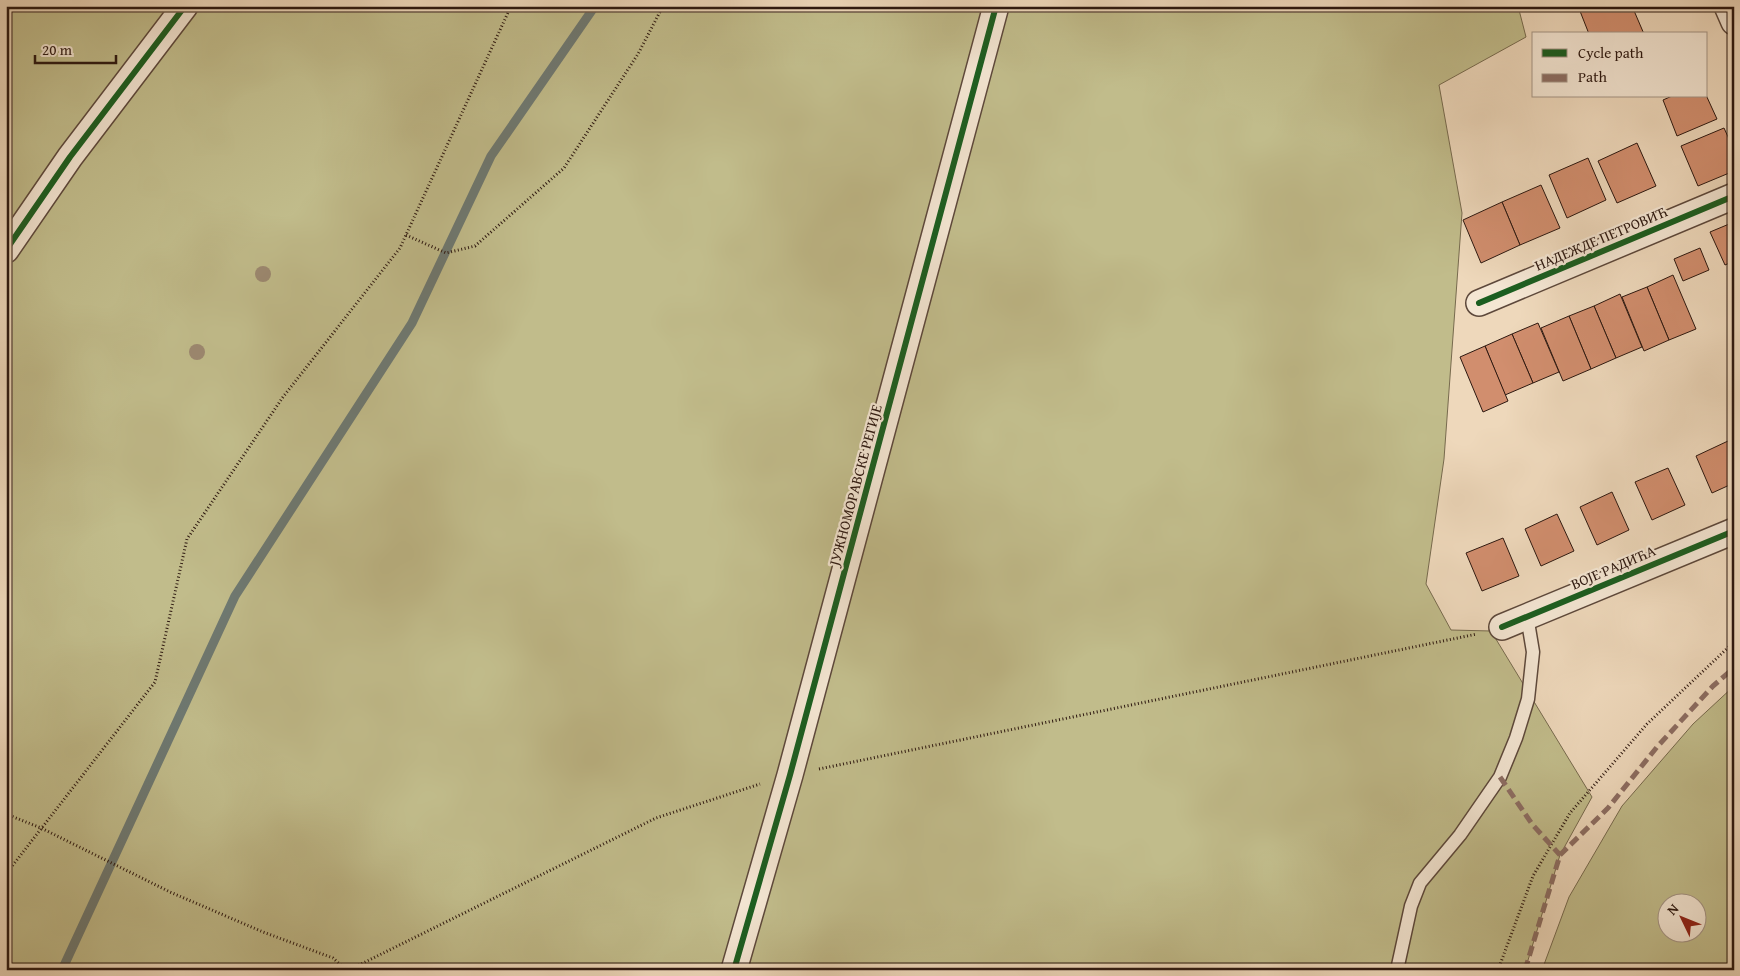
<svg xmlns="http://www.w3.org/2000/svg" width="1740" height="976" font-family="'Gentium Book Plus',serif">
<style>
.green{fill:#c1bc8b;stroke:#776a4e;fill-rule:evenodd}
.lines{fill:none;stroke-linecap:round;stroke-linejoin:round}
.stream{stroke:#6e7972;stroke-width:9}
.building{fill:#d18e6e;stroke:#2d1810}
.service-casing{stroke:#5d483b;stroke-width:15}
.minor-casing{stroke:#5d483b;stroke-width:28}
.path{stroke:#2d1810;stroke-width:3;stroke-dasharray:1 2.5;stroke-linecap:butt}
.service{stroke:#f4e6d3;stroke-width:12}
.minor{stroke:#f4e6d3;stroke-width:25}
.quiet{stroke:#8d6e63;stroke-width:5;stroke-dasharray:10 5;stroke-linecap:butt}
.cycleway-casing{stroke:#f4e6d3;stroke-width:9}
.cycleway{stroke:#1b5e20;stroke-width:6}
.tree{fill:#9c8971}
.labels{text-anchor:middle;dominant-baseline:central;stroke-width:4.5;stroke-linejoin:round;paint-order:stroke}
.street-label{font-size:15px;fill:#2d1810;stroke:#f4e6d3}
</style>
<rect width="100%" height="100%" fill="#eed8bb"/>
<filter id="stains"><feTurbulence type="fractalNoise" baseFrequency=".004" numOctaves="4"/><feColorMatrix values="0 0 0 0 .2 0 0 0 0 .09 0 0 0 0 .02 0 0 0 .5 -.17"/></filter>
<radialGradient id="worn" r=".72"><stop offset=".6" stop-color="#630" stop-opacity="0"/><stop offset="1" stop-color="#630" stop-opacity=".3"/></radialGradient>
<g class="green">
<path d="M6,6H1518L1526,37L1439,85L1462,213L1444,459L1426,584L1451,630L1491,631L1592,797L1560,855L1525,970H6Z"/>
<path d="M1734,686V970H1542L1569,897L1622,806L1693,724ZM1668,904H1698V934H1668Z"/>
</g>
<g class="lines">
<path class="stream" d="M62,970L235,596L412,323L491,156L595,6"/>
</g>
<g class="building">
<path d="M1578,6H1632L1644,34H1589Z"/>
<path d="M1706,95L1717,119L1677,136L1663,100L1672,96H1706Z"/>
<path d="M1724,128L1734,150V171L1698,186L1681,146Z"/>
<path d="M1637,143L1656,186L1617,203L1598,161Z"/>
<path d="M1588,158L1606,200L1567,218L1549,175Z"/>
<path d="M1541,185L1560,228L1520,245L1502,202Z"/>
<path d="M1502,202L1520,245L1481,263L1463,220Z"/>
<path d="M1734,222V261L1725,265L1710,232Z"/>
<path d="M1700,248L1709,270L1683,281L1674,259Z"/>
<path d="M1673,275L1696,329L1669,340L1647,287Z"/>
<path d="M1647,287L1669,340L1644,351L1622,297Z"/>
<path d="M1620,294L1642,347L1616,358L1594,306Z"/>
<path d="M1594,306L1616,358L1591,369L1569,316Z"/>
<path d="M1569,316L1591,369L1563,381L1541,328Z"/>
<path d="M1538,323L1559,372L1533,383L1512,334Z"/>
<path d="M1512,334L1533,383L1505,395L1485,346Z"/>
<path d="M1485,346L1508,401L1483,412L1460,357Z"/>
<path d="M1728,441L1734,453V483L1712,493L1696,456Z"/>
<path d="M1668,468L1685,505L1652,520L1635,482Z"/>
<path d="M1612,492L1629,530L1597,545L1580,507Z"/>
<path d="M1557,514L1574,551L1541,566L1525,529Z"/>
<path d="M1503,538L1519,576L1482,591L1466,553Z"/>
</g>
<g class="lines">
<defs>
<path id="service" d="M1397,970L1411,906L1420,883L1460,835L1500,777L1516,738L1528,699L1533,652L1527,616"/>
<g id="minor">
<path d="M1727,6L1734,22"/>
<path d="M6,250L70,157L185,6"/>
<path d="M1479,303L1734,196"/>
<path d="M1502,627L1734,531"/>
<path d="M734,970L790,775L996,6"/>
</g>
</defs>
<use href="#service" class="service-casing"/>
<use href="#minor" class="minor-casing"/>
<g class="path">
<path d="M406,235L446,253L475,246L564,168L638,54L663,6"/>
<path d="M819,769L1477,634"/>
<path d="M6,814L41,828L170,892L263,932L333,958L346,970"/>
<path d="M6,874L155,682L187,539L283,397L400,248L511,6"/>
<path d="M349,970L656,818L760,784"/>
<path d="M1498,970L1533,876L1570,813L1647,724L1734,642"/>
</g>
<use href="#service" class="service"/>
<use href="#minor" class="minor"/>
<g class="quiet">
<path d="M1500,777L1532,824L1560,855"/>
<path d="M1525,970L1560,855L1608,808L1657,747L1713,686L1734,668"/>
</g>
<defs>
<g id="cycleway">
<path d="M6,250L70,157L185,6"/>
<path d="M1479,303L1734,196"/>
<path d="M1502,627L1734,531"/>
<path d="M734,970L790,775L996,6"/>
</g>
</defs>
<use href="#cycleway" class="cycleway-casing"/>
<use href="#cycleway" class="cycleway"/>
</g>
<g class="tree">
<circle cx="263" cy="274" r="8"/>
<circle cx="197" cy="352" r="8"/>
</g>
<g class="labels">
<g class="street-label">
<text transform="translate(1601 238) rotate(-23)">НАДЕЖДЕ ПЕТРОВИЋ</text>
<text transform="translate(855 485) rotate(-75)">ЈУЖНОМОРАВСКЕ РЕГИЈЕ</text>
<text transform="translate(1613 567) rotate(-23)">ВОЈЕ РАДИЋА</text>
</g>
</g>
<rect width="1740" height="976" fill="none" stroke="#eed8bb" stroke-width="25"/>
<rect x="8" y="8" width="1725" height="961" fill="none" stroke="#2d1810" stroke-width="2.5"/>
<rect x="12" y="12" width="1715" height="951" fill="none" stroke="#2d1810"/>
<rect x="1532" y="32" width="175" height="65" fill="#f4e6d3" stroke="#a49485"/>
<rect x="1542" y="49" width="25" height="8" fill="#1b5e20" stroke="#a49485"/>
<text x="1578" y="58" font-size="15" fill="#2d1810">Cycle path</text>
<rect x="1542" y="74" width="25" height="8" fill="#8d6e63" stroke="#a49485"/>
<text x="1578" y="82" font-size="15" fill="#2d1810">Path</text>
<g transform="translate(1682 918) rotate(313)"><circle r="24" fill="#f4e6d3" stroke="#a49485"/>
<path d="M0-4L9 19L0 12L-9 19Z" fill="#8f2418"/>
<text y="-8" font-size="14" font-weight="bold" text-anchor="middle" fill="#2d1810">N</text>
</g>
<path d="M35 55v8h81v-8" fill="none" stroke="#2d1810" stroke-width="2.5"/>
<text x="42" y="55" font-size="15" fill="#2d1810" stroke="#f4e6d3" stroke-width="4" paint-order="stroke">20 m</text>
<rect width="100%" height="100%" filter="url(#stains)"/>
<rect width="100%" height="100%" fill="url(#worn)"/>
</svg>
